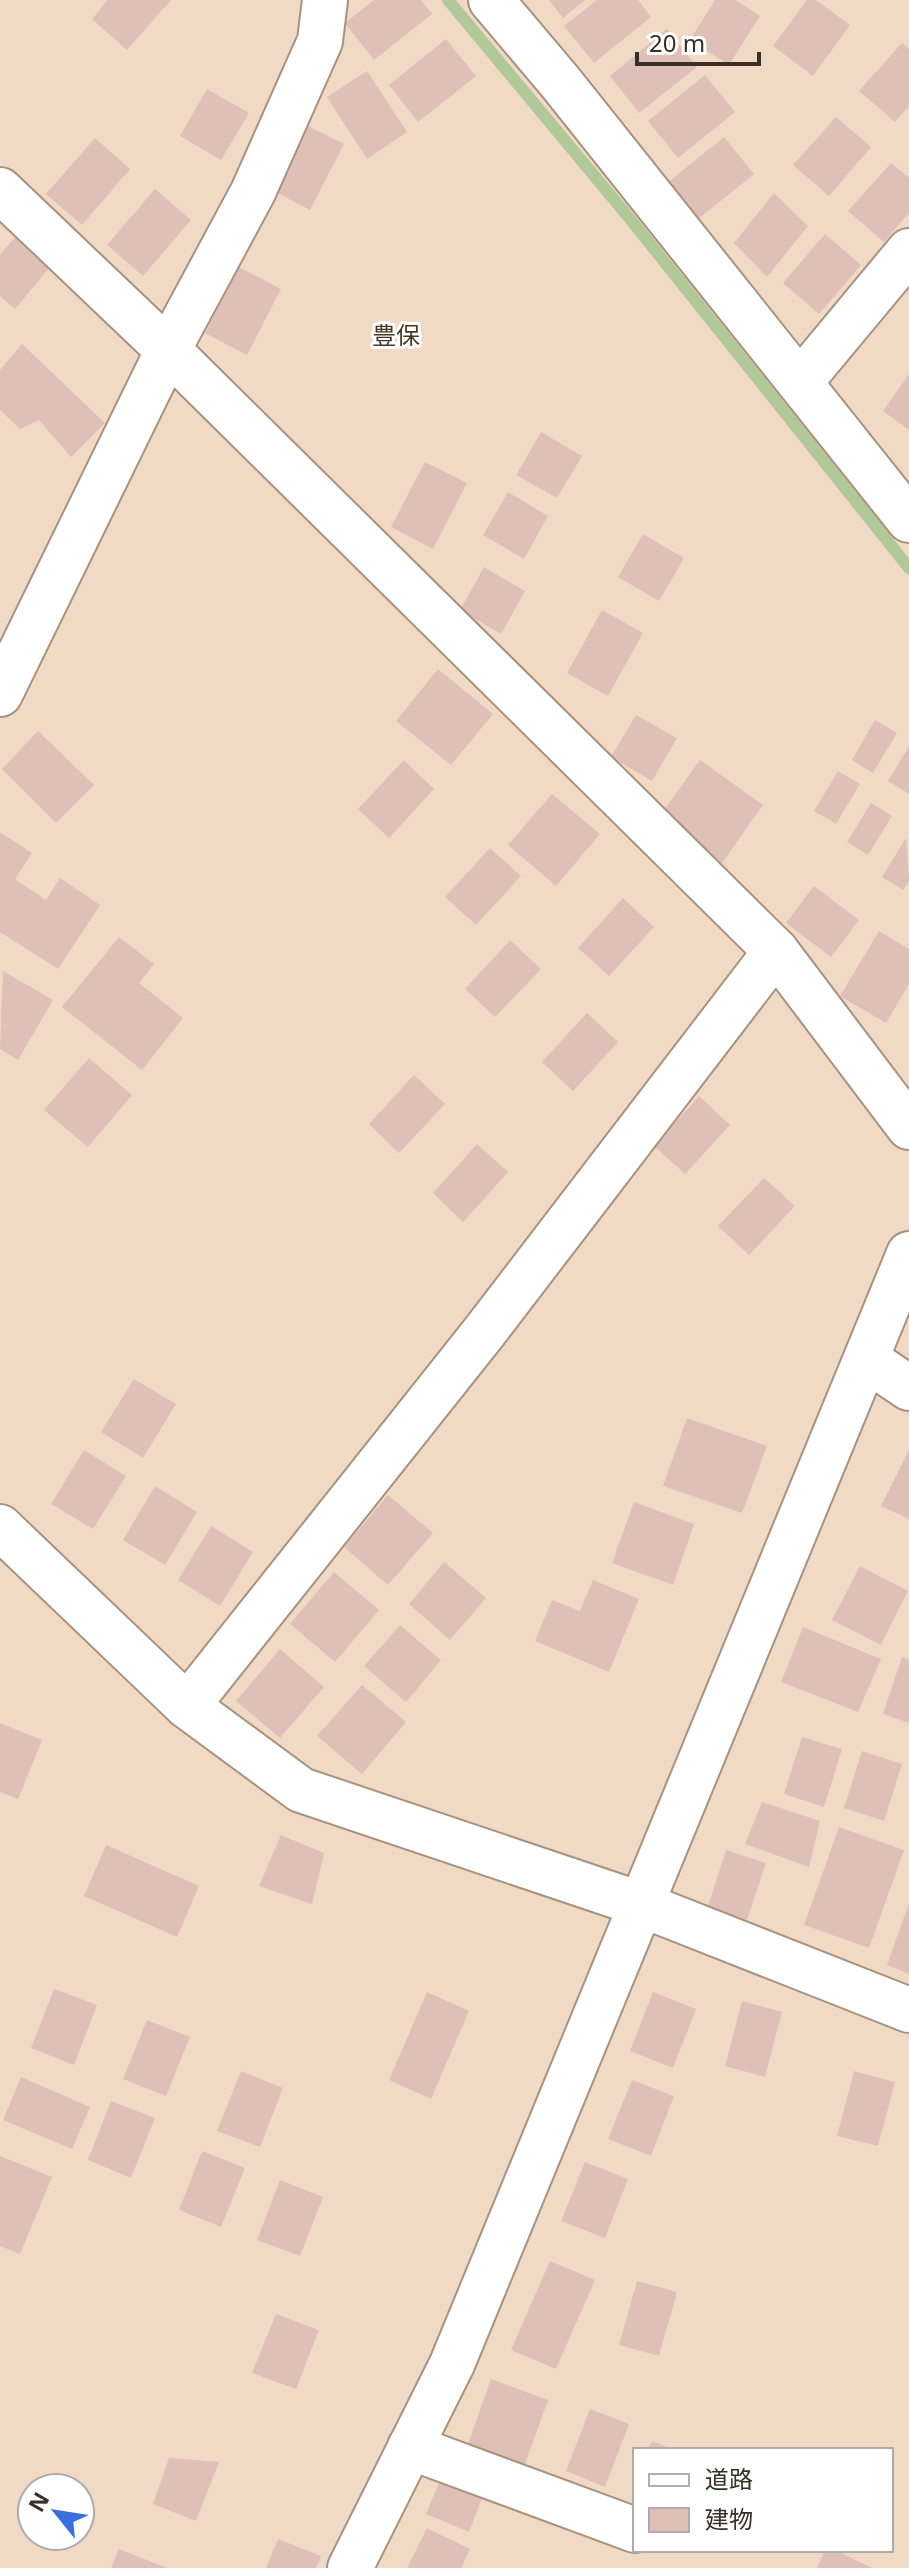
<svg xmlns="http://www.w3.org/2000/svg" width="909" height="2568" font-family="'Noto Sans','Noto Sans JP',sans-serif">
<style>
.lines{fill:none;stroke-linecap:round;stroke-linejoin:round}
.stream{stroke:#b1c899;stroke-width:12}
.building{fill:#dfc0b9}
.minor-casing{stroke:#a7927f;stroke-width:48}
.tertiary-casing{stroke:#a7927f;stroke-width:48}
.minor{stroke:#fff;stroke-width:44}
.tertiary{stroke:#fff;stroke-width:44}
.labels{text-anchor:middle;dominant-baseline:central;stroke-width:6;stroke-linejoin:round;paint-order:stroke}
.neighbourhood-label{font-size:24px;fill:#483625;stroke:#fff}
</style>
<rect width="100%" height="100%" fill="#f0dac5"/>
<g class="lines">
<path class="stream" d="M448,0L631,220L909,568"/>
</g>
<g class="building">
<path d="M108,0H171L127,50L92,19Z"/>
<path d="M374,0H421L432,14L374,60L345,23Z"/>
<path d="M549,0H585L563,18Z"/>
<path d="M597,0H638L651,17L594,63L564,26Z"/>
<path d="M715,0H736L760,16L729,65L690,40Z"/>
<path d="M807,0H816L850,25L813,76L773,46Z"/>
<path d="M667,29L697,67L639,113L610,76Z"/>
<path d="M446,39L476,76L418,122L389,85Z"/>
<path d="M902,43L909,49V106L895,122L859,91Z"/>
<path d="M367,71L407,132L367,159L327,97Z"/>
<path d="M705,75L735,112L678,158L648,121Z"/>
<path d="M207,89L249,113L221,160L180,136Z"/>
<path d="M836,117L871,147L829,196L793,165Z"/>
<path d="M302,123L344,144L310,210L268,188Z"/>
<path d="M724,137L754,174L697,220L667,183Z"/>
<path d="M95,138L130,169L82,225L46,194Z"/>
<path d="M891,163L909,178V213L884,242L848,211Z"/>
<path d="M155,189L191,220L143,276L107,245Z"/>
<path d="M774,193L808,226L767,277L734,243Z"/>
<path d="M825,234L861,265L819,314L783,283Z"/>
<path d="M15,237L50,267L15,309L0,296V255Z"/>
<path d="M239,267L281,289L247,355L205,333Z"/>
<path d="M22,344L105,423L71,457L39,420L20,429L0,410V370Z"/>
<path d="M909,374V430L883,411Z"/>
<path d="M541,432L582,456L557,498L516,475Z"/>
<path d="M425,462L467,483L433,549L391,527Z"/>
<path d="M508,492L548,516L524,559L483,535Z"/>
<path d="M643,534L684,558L659,601L618,577Z"/>
<path d="M484,567L525,591L501,634L460,610Z"/>
<path d="M602,610L643,633L608,696L567,673Z"/>
<path d="M438,669L493,714L451,765L396,721Z"/>
<path d="M636,715L677,738L652,781L611,757Z"/>
<path d="M875,720L897,733L873,773L852,760Z"/>
<path d="M38,731L94,785L56,823L2,769Z"/>
<path d="M909,746V794L888,781Z"/>
<path d="M404,760L434,789L389,838L358,809Z"/>
<path d="M700,760L763,805L722,863L659,817Z"/>
<path d="M838,771L860,784L836,824L814,811Z"/>
<path d="M552,794L600,834L556,886L508,845Z"/>
<path d="M871,803L892,816L868,855L847,842Z"/>
<path d="M0,832L32,853L15,879L46,900L60,878L100,905L58,969L0,932Z"/>
<path d="M906,838L909,881L903,890L882,877Z"/>
<path d="M490,848L521,876L476,925L445,897Z"/>
<path d="M814,886L859,920L831,957L786,923Z"/>
<path d="M623,898L654,927L609,976L578,948Z"/>
<path d="M879,931L909,949V984L886,1023L840,996Z"/>
<path d="M119,937L154,964L139,983L183,1018L142,1070L62,1007Z"/>
<path d="M510,940L541,969L495,1017L465,989Z"/>
<path d="M3,971L53,1000L18,1060L0,1049Z"/>
<path d="M587,1013L618,1042L573,1091L542,1062Z"/>
<path d="M89,1058L132,1095L88,1147L44,1110Z"/>
<path d="M414,1075L445,1104L399,1153L369,1124Z"/>
<path d="M699,1096L730,1125L685,1174L654,1146Z"/>
<path d="M477,1144L508,1172L463,1222L433,1193Z"/>
<path d="M764,1178L795,1206L749,1255L718,1226Z"/>
<path d="M134,1379L176,1404L143,1458L101,1432Z"/>
<path d="M687,1418L767,1446L742,1513L663,1486Z"/>
<path d="M84,1450L126,1476L93,1529L51,1504Z"/>
<path d="M909,1450V1519L881,1506Z"/>
<path d="M155,1486L197,1512L165,1565L123,1540Z"/>
<path d="M388,1495L433,1533L388,1585L344,1547Z"/>
<path d="M634,1502L694,1524L673,1585L612,1563Z"/>
<path d="M211,1526L253,1552L220,1606L178,1580Z"/>
<path d="M444,1562L486,1598L450,1640L409,1604Z"/>
<path d="M860,1566L908,1591L881,1645L832,1620Z"/>
<path d="M334,1572L379,1610L335,1662L290,1624Z"/>
<path d="M593,1580L639,1599L609,1672L535,1641L552,1600L580,1611Z"/>
<path d="M400,1625L441,1660L406,1702L364,1666Z"/>
<path d="M803,1627L881,1659L858,1712L781,1682Z"/>
<path d="M280,1649L324,1687L280,1738L236,1701Z"/>
<path d="M902,1657L909,1660V1723L883,1714Z"/>
<path d="M362,1685L406,1722L362,1774L317,1736Z"/>
<path d="M0,1723L42,1740L18,1799L0,1792Z"/>
<path d="M802,1737L842,1749L824,1807L784,1794Z"/>
<path d="M862,1751L902,1764L884,1821L844,1808Z"/>
<path d="M762,1802L820,1821L809,1867L745,1844Z"/>
<path d="M839,1827L904,1850L869,1948L804,1925Z"/>
<path d="M281,1835L324,1853L312,1904L259,1886Z"/>
<path d="M106,1845L199,1886L177,1937L84,1896Z"/>
<path d="M726,1850L766,1863L747,1920L708,1906Z"/>
<path d="M909,1903V1974L887,1965Z"/>
<path d="M54,1989L97,2005L74,2065L31,2048Z"/>
<path d="M427,1992L469,2011L431,2099L389,2080Z"/>
<path d="M653,1992L696,2009L673,2068L630,2051Z"/>
<path d="M742,2001L782,2012L765,2077L725,2066Z"/>
<path d="M147,2020L190,2037L166,2096L123,2079Z"/>
<path d="M241,2071L283,2088L260,2147L217,2131Z"/>
<path d="M854,2071L895,2082L878,2146L837,2136Z"/>
<path d="M21,2077L90,2107L72,2149L3,2120Z"/>
<path d="M632,2080L674,2096L651,2156L608,2139Z"/>
<path d="M111,2101L155,2118L131,2178L88,2160Z"/>
<path d="M202,2151L245,2168L221,2227L179,2210Z"/>
<path d="M0,2156L52,2177L20,2254L0,2246Z"/>
<path d="M585,2162L628,2179L605,2238L561,2221Z"/>
<path d="M280,2180L323,2197L300,2256L257,2240Z"/>
<path d="M550,2261L595,2280L556,2369L511,2350Z"/>
<path d="M637,2281L677,2292L659,2356L619,2345Z"/>
<path d="M276,2314L319,2330L296,2389L252,2373Z"/>
<path d="M491,2379L548,2400L523,2470L466,2450Z"/>
<path d="M590,2409L629,2424L605,2487L566,2471Z"/>
<path d="M652,2441L675,2450H648Z"/>
<path d="M169,2458L219,2462L196,2521L153,2504Z"/>
<path d="M443,2473L485,2490L469,2532L426,2514Z"/>
<path d="M427,2528L470,2549L461,2568H407Z"/>
<path d="M278,2539L321,2556L316,2568H266Z"/>
<path d="M119,2549L167,2568H111Z"/>
<path d="M825,2550H835L872,2568H817Z"/>
</g>
<g class="lines">
<defs>
<g id="minor">
<path d="M491,0L561,83L909,520"/>
<path d="M0,190L168,350L776,951L909,1127"/>
<path d="M801,381L909,251"/>
<path d="M0,694L168,350L253,192L320,41L325,0"/>
<path d="M866,1359L909,1388"/>
<path d="M0,1527L187,1706L301,1790L640,1904L909,2010"/>
<path d="M187,1706L485,1331L776,951"/>
<path d="M410,2447L635,2530"/>
</g>
<path id="tertiary" d="M350,2568L452,2364L909,1254"/>
</defs>
<use href="#minor" class="minor-casing"/>
<use href="#tertiary" class="tertiary-casing"/>
<use href="#minor" class="minor"/>
<use href="#tertiary" class="tertiary"/>
</g>
<g class="labels">
<g class="neighbourhood-label">
<text x="396" y="334">豊保</text>
</g>
</g>
<rect x="633" y="2448" width="260" height="104" fill="#ffffff" stroke="#afaca9" stroke-width="2"/>
<rect x="649" y="2474" width="40" height="12" fill="#ffffff" stroke="#afaca9" stroke-width="2"/>
<text x="705" y="2488" font-size="24" fill="#382f27">道路</text>
<rect x="649" y="2508" width="40" height="24" fill="#dfc0b9" stroke="#afaca9" stroke-width="2"/>
<text x="705" y="2528" font-size="24" fill="#382f27">建物</text>
<g transform="translate(56 2512) rotate(300)"><circle r="38" fill="#ffffff" stroke="#afaca9" stroke-width="2"/>
<path d="M0-6L14 30L0 20L-14 30Z" fill="#396fde"/>
<text y="-12" font-size="22" font-weight="bold" text-anchor="middle" fill="#382f27">N</text>
</g>
<path d="M637 52v12h122v-12" fill="none" stroke="#382f27" stroke-width="4"/>
<text x="649" y="52" font-size="24" fill="#382f27" stroke="#ffffff" stroke-width="6" paint-order="stroke">20 m</text>
</svg>
